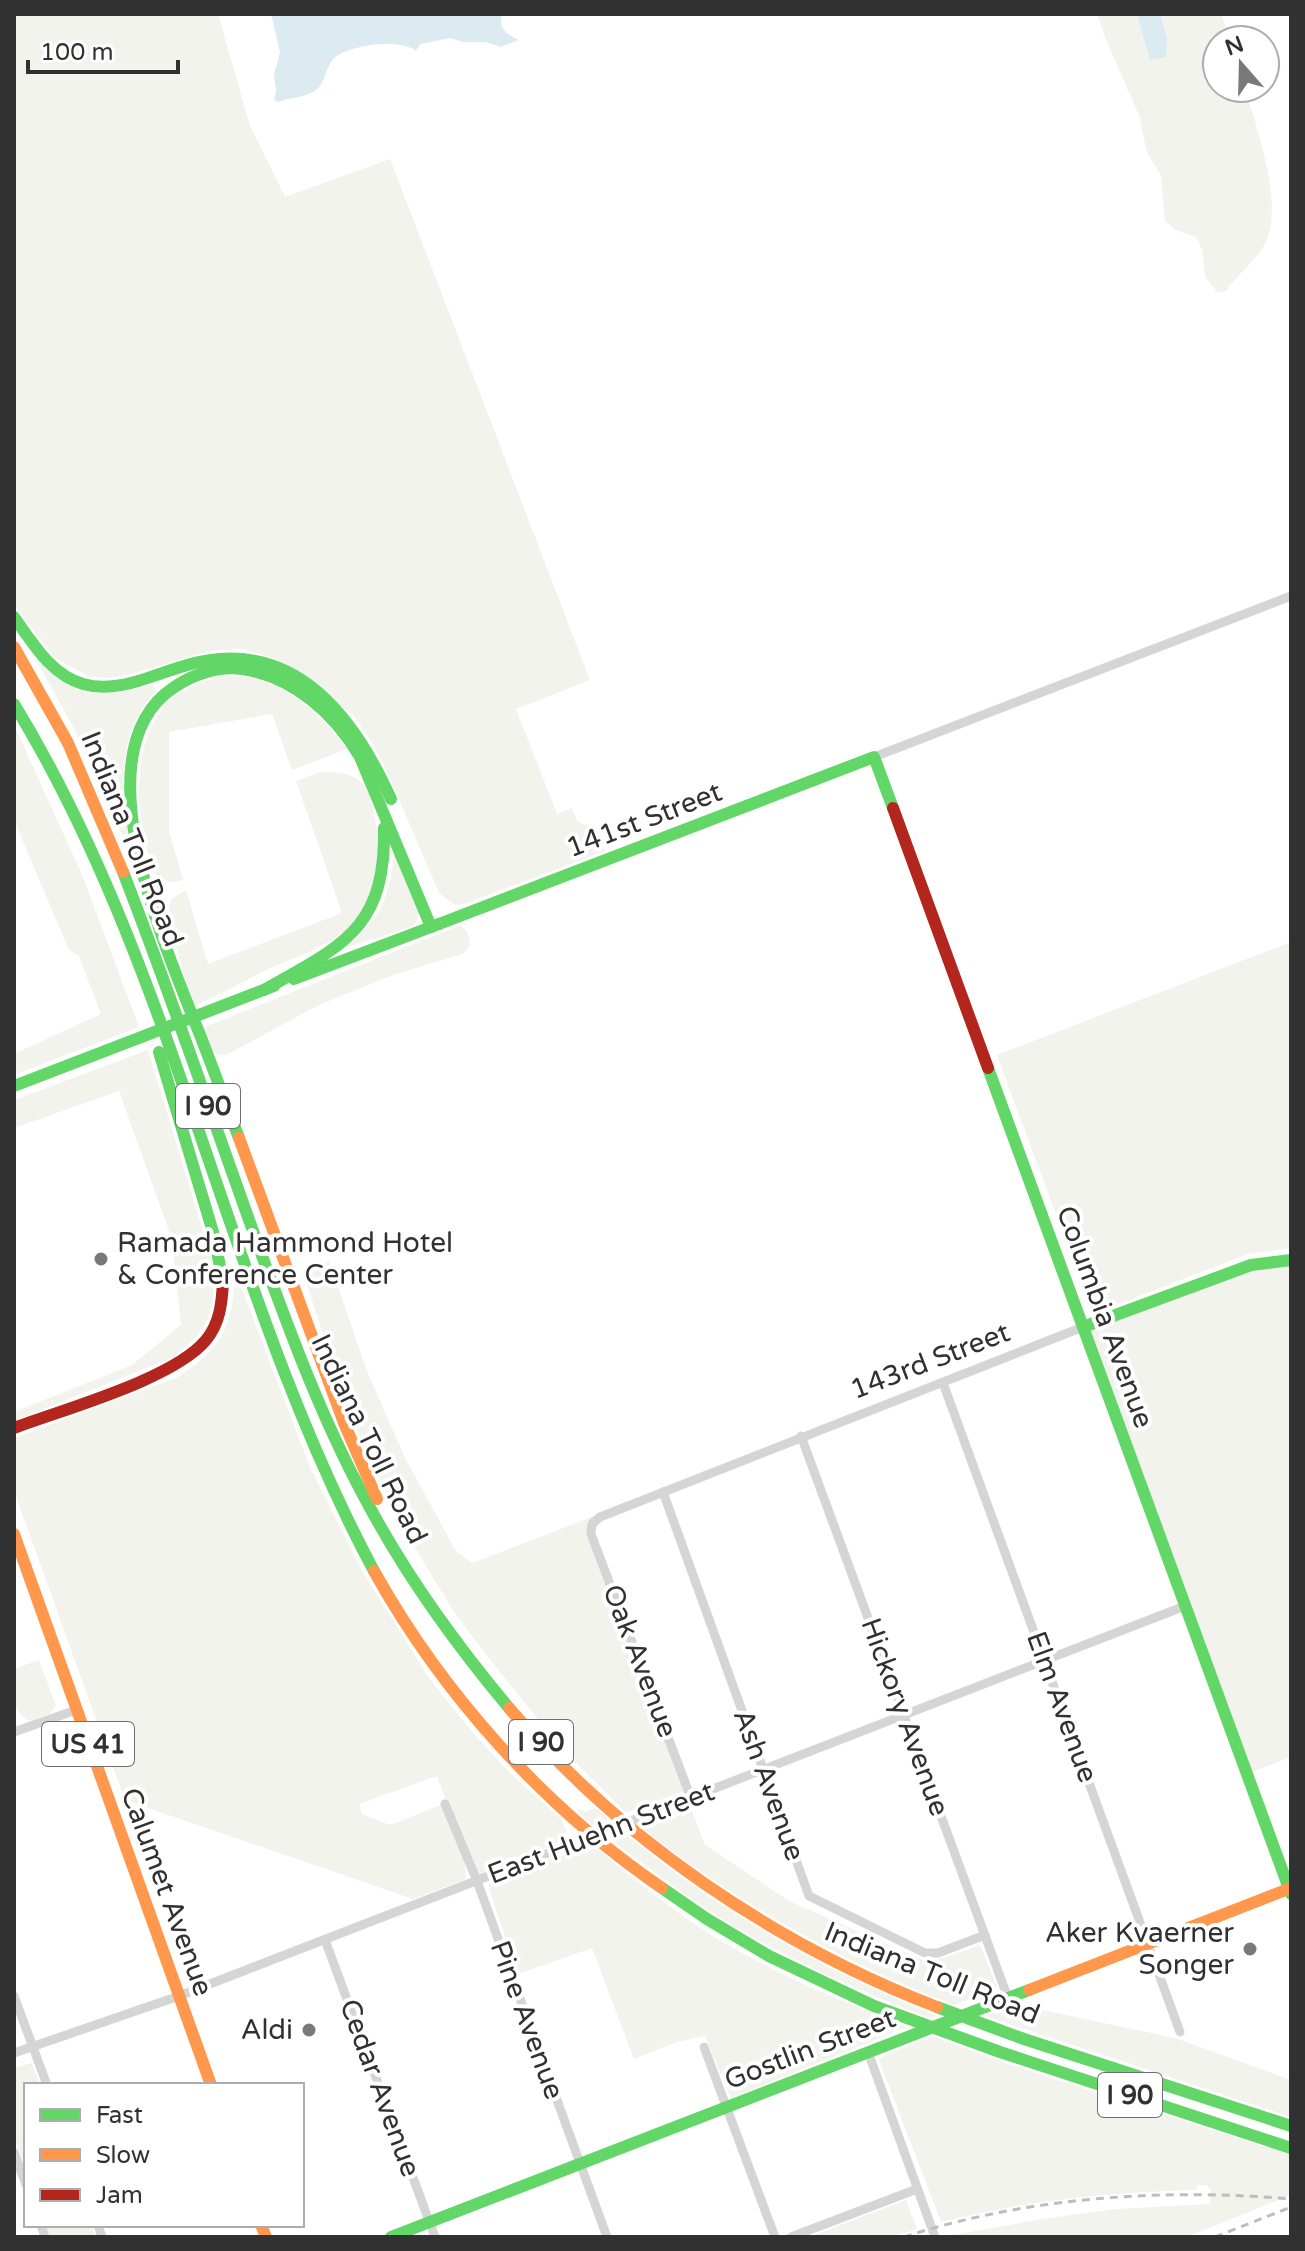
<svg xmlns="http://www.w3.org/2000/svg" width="1305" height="2251" font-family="'Varela Round',sans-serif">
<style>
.green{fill:#f1f3ec}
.water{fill:#dceaf2}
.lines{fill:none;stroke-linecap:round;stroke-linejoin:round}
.street{stroke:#d5d5d5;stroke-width:9}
.fast{stroke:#63d668;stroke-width:12}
.slow{stroke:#ff974d;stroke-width:12}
.jam{stroke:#b3261e;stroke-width:12}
.rail{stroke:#bdbdbd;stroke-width:3;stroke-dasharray:8 6;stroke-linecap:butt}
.poi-dot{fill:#797979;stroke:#fff;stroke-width:3}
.labels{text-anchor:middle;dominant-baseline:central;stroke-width:8;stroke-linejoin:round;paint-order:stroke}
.shield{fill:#fff;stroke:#6f6f6f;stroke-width:2}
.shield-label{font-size:26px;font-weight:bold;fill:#313131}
.street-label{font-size:28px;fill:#313131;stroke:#fff}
.poi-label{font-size:28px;fill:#313131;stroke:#fff;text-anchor:end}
</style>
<rect width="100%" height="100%" fill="#fff"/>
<g class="green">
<path d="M14,14H218L250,126L285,197L390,159L590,680L516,709L557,814L572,808L577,821L596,830L605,851L464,904L455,905L439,893L389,776L373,744L353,715L276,659L242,649L209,651L131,674L109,678L90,677L55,658L14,605Z"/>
<path d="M1097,14H1221L1231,40H1217V88H1245C1256,127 1287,210 1263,247C1253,263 1237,275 1226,291L1217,292L1205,276L1202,249L1196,237L1176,230L1165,221L1161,175L1147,153L1139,115L1106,40Z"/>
<path d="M39,658C72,702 105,697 153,685L156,691C119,730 120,784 128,833L122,835L75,730L36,660Z"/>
<path d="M220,676C230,677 242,676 252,678C292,687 323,717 347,749L292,770L272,714L169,732V831L183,880L170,882L156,875C136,829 129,752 162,710C176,691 198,683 220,676Z"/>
<path d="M14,725L83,877L139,1027L14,1075V1054L101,1014L79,956L69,950L14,820Z"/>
<path d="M320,772C352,772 366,776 373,809C383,848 380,900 347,929C327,947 295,957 271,968C245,980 221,995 194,1006L167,917L171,899L186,890L208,964L342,913L296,781Z"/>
<path d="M394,853L420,912L414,926L345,948C380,920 390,897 394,853Z"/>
<path d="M461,925L468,933L470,945L463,954L396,974L319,1005L228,1054L219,1055L212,1051L202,1028Z"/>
<path d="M1291,942V1248L1248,1254L1116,1305H1095L1084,1290L997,1055Z"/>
<path d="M148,1050L215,1271C214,1314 208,1330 174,1357L14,1421V1412L132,1365L181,1325L172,1239L119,1091L14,1128V1100Z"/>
<path d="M1291,1260V1757L1247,1774L1083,1327L1251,1265Z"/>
<path d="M329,1261L367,1371L405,1458L456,1551L472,1563L592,1517L591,1534L689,1789L626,1813L560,1746L495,1666L454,1612L404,1530L343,1400L306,1280L310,1268Z"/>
<path d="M235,1271L310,1467L362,1571L429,1678L467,1726L505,1768L561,1819L567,1832L559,1835L561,1841L474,1879L437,1776L359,1804L362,1814L390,1825L441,1805L464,1857L466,1879L413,1899L125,1800L14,1491V1438L176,1378C222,1350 234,1323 235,1271Z"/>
<path d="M39,1660L56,1706L49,1714L31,1721C10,1715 14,1688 14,1669Z"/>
<path d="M581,1808L584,1812L596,1808L608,1819L592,1825L577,1811Z"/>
<path d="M692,1811L705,1845L789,1901L925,1961L947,1957L980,1945L997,1987L993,1990L955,2005C847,1965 734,1901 644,1829Z"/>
<path d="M628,1836C723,1914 823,1970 937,2016L930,2018C867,1994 804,1967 745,1933C699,1906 656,1874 613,1841Z"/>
<path d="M596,1848C634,1879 672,1910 713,1936C775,1974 840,2001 907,2027L731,2098L705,2036L677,2042L634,2059L592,1948L518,1974L490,1892L489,1885C510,1869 540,1860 565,1855L567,1858Z"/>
<path d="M1014,2004L1175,2038L1291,2080V2117L985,2016Z"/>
<path d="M932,2036L1011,2065L1261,2146L1291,2142V2195L1187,2237H941L1049,2218L1117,2209L1210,2204L1211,2190L1206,2185H1197V2190C1110,2192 1025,2201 941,2222L879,2060L884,2056Z"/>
<path d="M32,2063L40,2085H26V2170L14,2136V2068Z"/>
<path d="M906,2200L917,2229L891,2237H809Z"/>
<path d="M46,2225H91L96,2237H50Z"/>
</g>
<g class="water">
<path d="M271,14H502C498,29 507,34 519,40L501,47L485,42H463L450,38L420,44L416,51C401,38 354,45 338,55C326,63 327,77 319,87C310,98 290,97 278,102L274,100L276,90L274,75L280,52Z"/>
<path d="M1137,14H1160L1167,39L1166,57L1150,60Z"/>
</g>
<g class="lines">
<g class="street">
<path d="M874,757L1291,596"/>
<path d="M943,1383L1180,2032"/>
<path d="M801,1436L1008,1998"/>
<path d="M663,1492L809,1896L925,1953H938L985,1935"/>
<path d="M14,1732L76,1710"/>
<path d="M691,1798L591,1534L592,1524L600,1517L1083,1327"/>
<path d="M445,1804L477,1881L607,2237"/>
<path d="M325,1940L435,2237"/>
<path d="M14,1996L47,2085"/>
<path d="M704,2047L775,2237"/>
<path d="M868,2052L935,2237"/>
<path d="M14,2053L179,1996L1185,1606"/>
<path d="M14,2152L26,2185"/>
<path d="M41,2225L45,2237"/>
<path d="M98,2225L102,2237"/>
<path d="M791,2237L917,2189"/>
</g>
<g class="fast">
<path d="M14,617C32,642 51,675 83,684C117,694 152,675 184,666C290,634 352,712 391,799"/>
<path d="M14,704C178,972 226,1295 374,1571"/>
<path d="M123,872C169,990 210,1111 253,1231C288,1327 323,1425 374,1515C412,1584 458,1647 509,1708"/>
<path d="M439,924L874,757L893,808"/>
<path d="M294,979L439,924"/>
<path d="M264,990C343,945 386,929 384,828"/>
<path d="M159,1052L213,1232L223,1281"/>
<path d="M988,1068L1291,1894"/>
<path d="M14,1086L274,986"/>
<path d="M239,1138C225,1102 212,1065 198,1030C166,948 78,752 173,688C193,674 218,666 242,669C293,676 335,714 360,757L431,927"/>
<path d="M1083,1327L1251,1265L1291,1260"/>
<path d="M662,1888L707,1919L769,1956L874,2006L1000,2052L1291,2148"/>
<path d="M937,2007L1024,2039L1291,2126"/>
<path d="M391,2237L1029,1990"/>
</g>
<g class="slow">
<path d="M14,647L68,743L123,872"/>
<path d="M239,1138L344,1423L377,1499"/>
<path d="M14,1534L211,2085"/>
<path d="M374,1571C443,1695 545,1808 662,1888"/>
<path d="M509,1708C622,1841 775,1944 937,2007"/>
<path d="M1029,1990L1291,1888"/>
<path d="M261,2225L266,2237"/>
</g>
<g class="jam">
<path d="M893,808L988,1068"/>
<path d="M14,1428C64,1409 174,1379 206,1340C220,1323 222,1303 223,1281"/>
</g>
<g class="rail">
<path d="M904,2237C1027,2197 1163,2188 1291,2199"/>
<path d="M1215,2237L1291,2207"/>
</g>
</g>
<g class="poi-dot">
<circle cx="101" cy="1259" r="8"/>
<circle cx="1250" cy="1949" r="8"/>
<circle cx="309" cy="2030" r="8"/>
</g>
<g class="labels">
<g class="shield">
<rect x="176" y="1084" width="64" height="44" rx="6"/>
<rect x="509" y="1720" width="64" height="44" rx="6"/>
<rect x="42" y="1722" width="92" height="44" rx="6"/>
<rect x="1098" y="2073" width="64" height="44" rx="6"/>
</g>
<g class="shield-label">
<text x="208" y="1106">I 90</text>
<text x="541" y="1742">I 90</text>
<text x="88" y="1744">US 41</text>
<text x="1130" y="2095">I 90</text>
</g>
<g class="street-label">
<text transform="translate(644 820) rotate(-21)">141st Street</text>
<text transform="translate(132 839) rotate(68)">Indiana Toll Road</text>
<text transform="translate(1105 1317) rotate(70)">Columbia Avenue</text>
<text transform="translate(930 1361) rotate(-21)">143rd Street</text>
<text transform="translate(369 1439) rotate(64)">Indiana Toll Road</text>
<text transform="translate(640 1661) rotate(69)">Oak Avenue</text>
<text transform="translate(1062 1707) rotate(70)">Elm Avenue</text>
<text transform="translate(905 1717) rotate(70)">Hickory Avenue</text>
<text transform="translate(769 1785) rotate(70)">Ash Avenue</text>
<text transform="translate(601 1833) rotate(-21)">East Huehn Street</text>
<text transform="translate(167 1892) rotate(70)">Calumet Avenue</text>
<text transform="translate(932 1973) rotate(22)">Indiana Toll Road</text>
<text transform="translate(527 2020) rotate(70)">Pine Avenue</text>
<text transform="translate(810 2049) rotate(-21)">Gostlin Street</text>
<text transform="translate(380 2088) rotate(70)">Cedar Avenue</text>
</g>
<g class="poi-label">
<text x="117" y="1243" text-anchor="start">Ramada Hammond Hotel<tspan x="117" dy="32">&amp; Conference Center</tspan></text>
<text x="1234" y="1933">Aker Kvaerner<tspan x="1234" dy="32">Songer</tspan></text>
<text x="293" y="2030">Aldi</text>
</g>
</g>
<rect width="1305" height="2251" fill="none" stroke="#313131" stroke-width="32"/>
<rect x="24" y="2083" width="280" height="144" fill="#ffffff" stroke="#adadad" stroke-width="2"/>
<rect x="40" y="2109" width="40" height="12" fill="#63d668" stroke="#adadad" stroke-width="2"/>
<text x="96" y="2123" font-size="24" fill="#313131">Fast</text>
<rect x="40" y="2149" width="40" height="12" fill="#ff974d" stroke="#adadad" stroke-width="2"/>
<text x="96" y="2163" font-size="24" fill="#313131">Slow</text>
<rect x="40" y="2189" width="40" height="12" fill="#b3261e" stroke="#adadad" stroke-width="2"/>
<text x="96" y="2203" font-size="24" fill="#313131">Jam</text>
<g transform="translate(1241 64) rotate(340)"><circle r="38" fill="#ffffff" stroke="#adadad" stroke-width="2"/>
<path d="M0-6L14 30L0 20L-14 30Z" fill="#797979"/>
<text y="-12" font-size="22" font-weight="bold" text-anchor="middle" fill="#313131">N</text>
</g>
<path d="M28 60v12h150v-12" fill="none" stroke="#313131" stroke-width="4"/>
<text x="40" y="60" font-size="24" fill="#313131" stroke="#ffffff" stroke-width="6" paint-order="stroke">100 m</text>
</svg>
